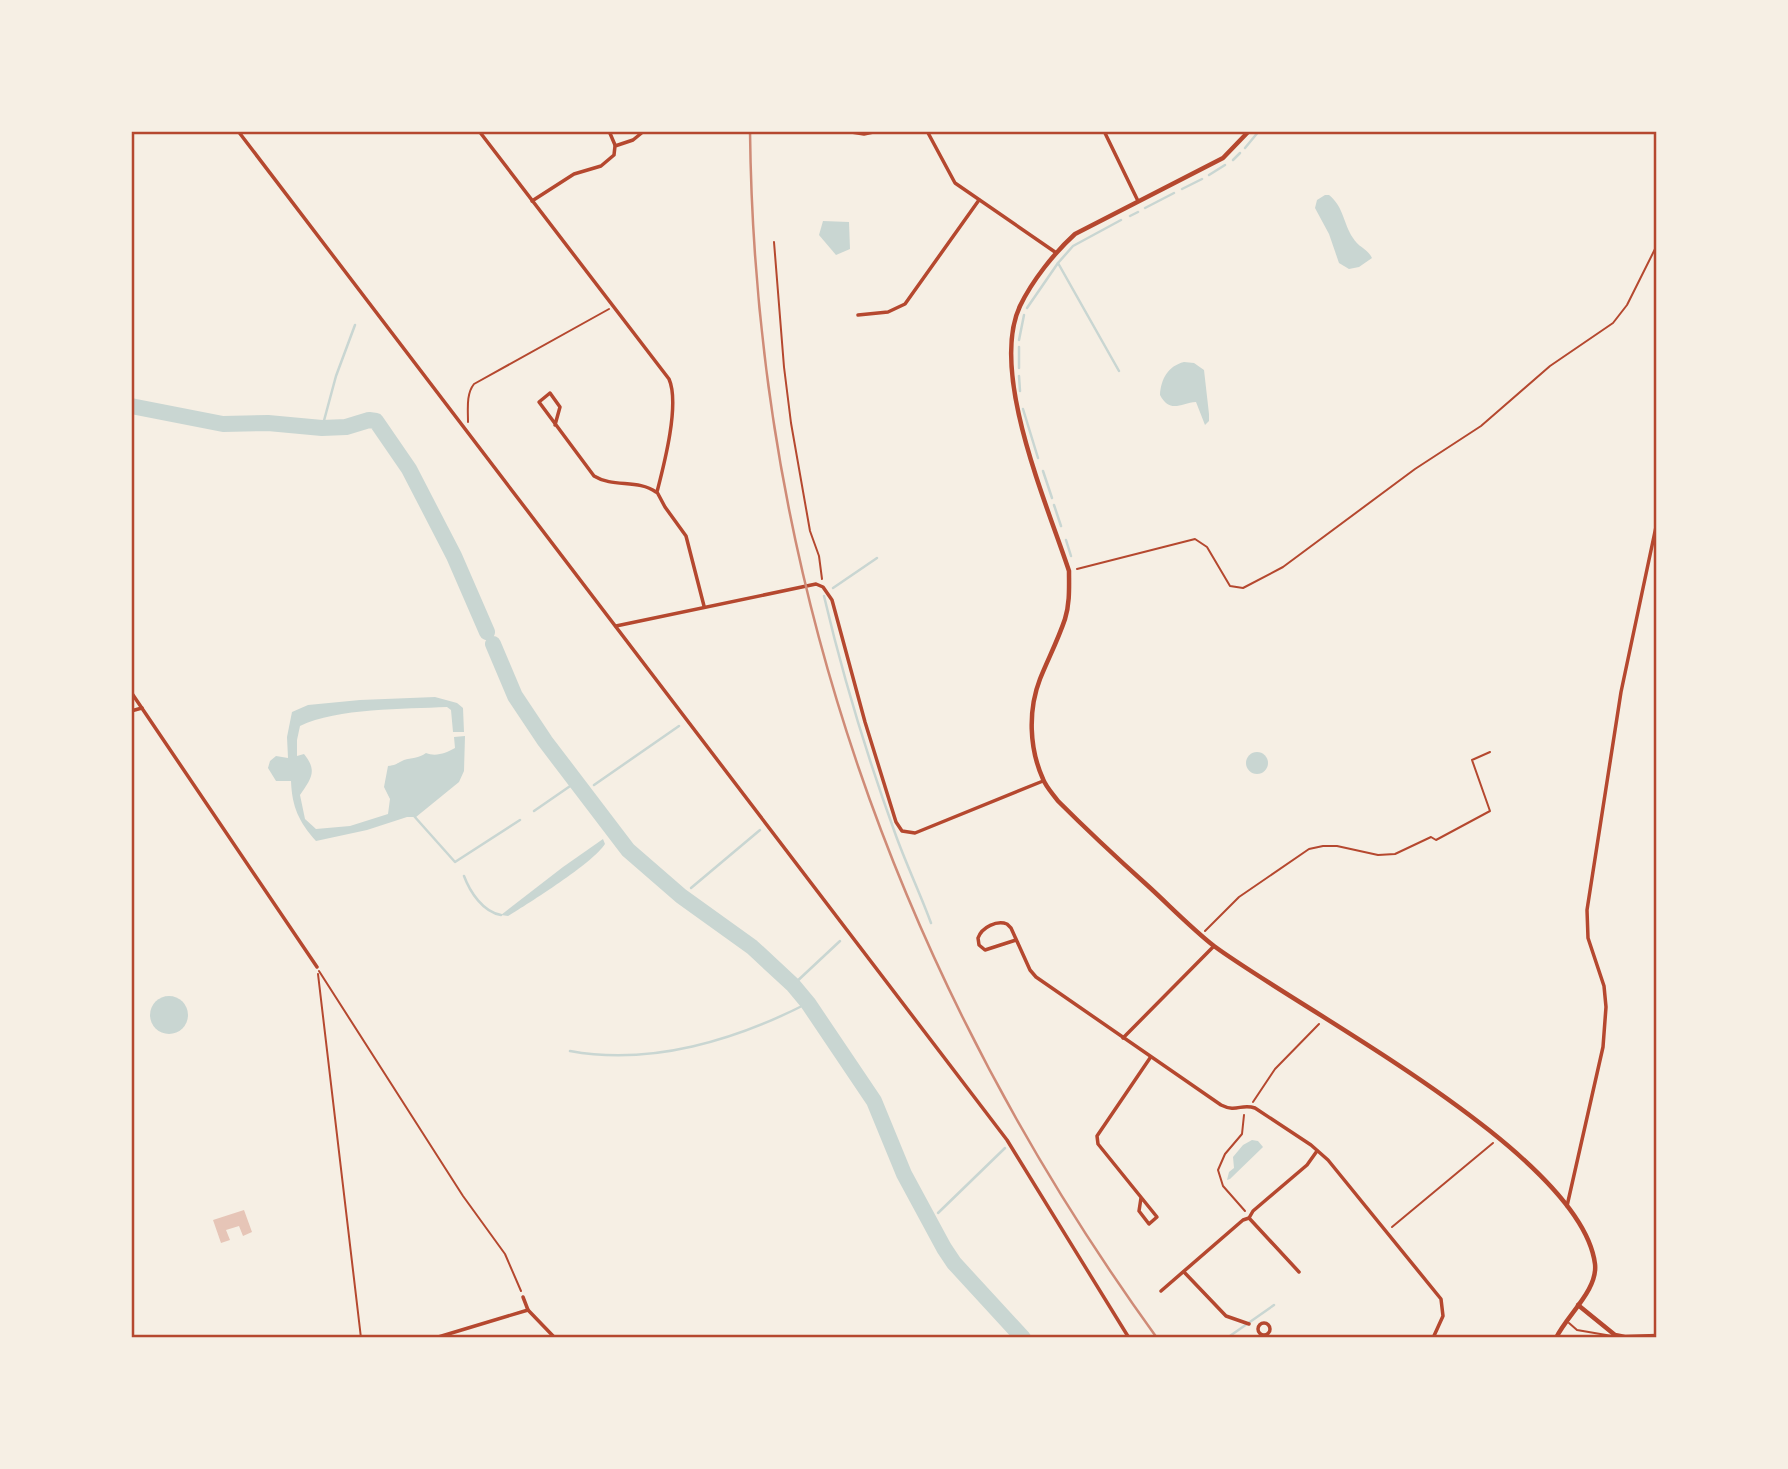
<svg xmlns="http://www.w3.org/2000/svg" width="1788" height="1469" font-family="Quicksand,sans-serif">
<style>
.water{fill:#c9d6d2}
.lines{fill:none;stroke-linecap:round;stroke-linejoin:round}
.stream{stroke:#c9d6d2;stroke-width:2.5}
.river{stroke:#c9d6d2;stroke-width:16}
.building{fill:#e6c5b7}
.path{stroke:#b5482f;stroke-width:2}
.service{stroke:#b5482f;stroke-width:2}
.minor{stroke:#b5482f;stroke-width:3.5}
.tertiary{stroke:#b5482f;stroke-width:4.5}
.rail{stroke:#cf8b77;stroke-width:2.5}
.neatline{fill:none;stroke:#b5482f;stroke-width:2.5}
</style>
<rect width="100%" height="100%" fill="#f6efe4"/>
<g class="water">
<path d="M1325,195H1329C1344,207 1343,223 1353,238C1358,247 1368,249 1372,258L1359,267L1349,269L1339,263L1329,234L1315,208L1317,200Z"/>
<path d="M823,221L849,222L850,249L836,255L819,235Z"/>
<path d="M1184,362L1194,363L1204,370L1209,414V421L1205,425L1196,402C1181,403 1170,414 1160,395C1161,379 1168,366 1184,362Z"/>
<path d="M435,697L457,703L463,708L464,732H453L451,710L447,707C405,709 337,708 300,726L297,740V756L304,754C318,771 311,779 300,795L305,819L316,829L350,826L388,814L390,799L384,787L388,766C397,765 397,763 404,760C411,758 419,758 426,753C436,757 446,753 455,748L454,737L465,736L464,771L459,782L416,817H407L367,830L316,841C299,822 292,807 291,781H276L268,768L270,761L276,756L288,758L287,737L292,712L308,705L360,700Z"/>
<circle cx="1257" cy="763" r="11"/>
<path d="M603,839L605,844C593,863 529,903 508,916L501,915L563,867Z"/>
<circle cx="169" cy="1015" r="19"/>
<path d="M1252,1140L1258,1141L1263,1147L1230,1179L1227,1180L1229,1172L1234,1168L1233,1157L1243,1145Z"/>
</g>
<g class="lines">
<g class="stream">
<path d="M1245,148L1259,131"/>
<path d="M1233,160L1240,153"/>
<path d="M1209,175L1225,165"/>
<path d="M1182,189L1202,179"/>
<path d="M1145,208L1174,193"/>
<path d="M1130,216L1138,212"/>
<path d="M1027,308L1058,263"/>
<path d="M1019,340L1024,315"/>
<path d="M1019,347V368"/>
<path d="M1119,371L1058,263L1073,246L1121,220"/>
<path d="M1019,376L1020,391"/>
<path d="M1023,409L1038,458"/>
<path d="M322,428L336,376L355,325"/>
<path d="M1043,471L1052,498"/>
<path d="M1054,505L1061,526"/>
<path d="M1066,540L1071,556"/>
<path d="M833,588L877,558"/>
<path d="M824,596C843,677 867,756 895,833C906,864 920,893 931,923"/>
<path d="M594,785L679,726"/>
<path d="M534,811L576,782"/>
<path d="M414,816L455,862L520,820"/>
<path d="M464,876C470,892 483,912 501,915"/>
<path d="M691,888L760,830"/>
<path d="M793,985L840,941"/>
<path d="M570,1051C651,1066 736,1040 808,1003"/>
<path d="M938,1213L1005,1148"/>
<path d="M930,1221L933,1218"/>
<path d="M1227,1338L1274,1305"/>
</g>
<g class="river">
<path d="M131,406L223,424L268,423L322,428L346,427L369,420L376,421L409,469L454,556L487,632"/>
<path d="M493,644L515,696L545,741L628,850L681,896L752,947L793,985L808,1003L874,1101L904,1174L944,1248L954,1263L1023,1338"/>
</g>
</g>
<path class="building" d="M244,1210L252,1232L243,1236L239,1226L226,1230L230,1240L221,1243L213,1220Z"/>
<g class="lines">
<g class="path">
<path d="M774,242L784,367L791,423L810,531L819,556L822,579"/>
<path d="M468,422C468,409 466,394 474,384L609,309"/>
<path d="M1077,569L1195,539L1207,547L1230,586L1243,588L1283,567L1415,469L1481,426L1550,366L1613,323L1627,305L1657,245"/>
<path d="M1205,931L1239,897L1309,849L1323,846H1337L1378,855L1395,854L1431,837L1436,840L1490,811L1472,760L1490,752"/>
<path d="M319,971L463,1196L505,1254L521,1291"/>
<path d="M318,974L361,1338"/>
<path d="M1253,1102L1275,1069L1319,1024"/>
<path d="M1244,1115L1242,1134L1225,1154L1218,1170L1223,1186L1245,1211"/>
<path d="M1392,1227L1493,1143"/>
</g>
<path class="service" d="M1569,1323L1577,1330L1612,1336"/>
<g class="minor">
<path d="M238,131L1007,1140L1129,1338"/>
<path d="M479,131L669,379C680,404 664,465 657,492L665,507L686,536L704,606"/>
<path d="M609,131L615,145"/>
<path d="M845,131L864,134L878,131"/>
<path d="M927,131L955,183L1055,252"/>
<path d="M1104,131L1138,201"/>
<path d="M532,201L574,174L601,166L614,155L615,146L633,140L644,131"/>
<path d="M858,315L888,312L905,304L979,200"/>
<path d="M555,425L560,407L550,393L539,402L594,476C613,488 638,479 656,492"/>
<path d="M616,626L816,584L823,587L832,600L865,722L896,822L902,831L915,833L1043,781"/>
<path d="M131,692L317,967"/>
<path d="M131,711L142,708"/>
<path d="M1016,940L985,950L979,945L978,938C982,927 997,920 1007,924L1011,928L1030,970L1036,977L1221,1105C1237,1113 1241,1103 1255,1108L1311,1145L1328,1160L1441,1299L1443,1316L1433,1338"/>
<path d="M1123,1038L1214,946"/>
<path d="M1141,1198L1139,1211L1149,1224L1157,1217L1098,1144L1097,1136L1150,1058"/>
<path d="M1567,1206L1603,1047L1606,1007L1604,986L1588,938L1587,910L1621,692L1657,522"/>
<path d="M1249,1218L1299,1272"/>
<path d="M1184,1272L1226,1316L1249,1324"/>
<path d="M1161,1291L1243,1220L1249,1218L1253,1211L1307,1165L1317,1151"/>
<path d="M523,1297L528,1310L555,1338"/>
<circle cx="1264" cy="1329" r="6"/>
<path d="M435,1338L528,1310"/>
</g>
<g class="tertiary">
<path d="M1249,131L1223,158L1075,234C1054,253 1032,281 1020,306C989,372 1047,504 1069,571C1069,587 1070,603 1065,619C1058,640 1048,659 1040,679C1028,710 1029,748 1043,779C1046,787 1053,794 1058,801C1087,830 1117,858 1147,885C1169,905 1191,928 1214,946C1302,1011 1581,1154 1595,1264C1598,1290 1567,1315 1556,1338"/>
<path d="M1578,1305L1615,1335L1625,1337L1657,1336"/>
</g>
<path class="rail" d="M750,131C755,575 898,980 1157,1338"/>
</g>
<rect width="1788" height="1469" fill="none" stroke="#f6efe4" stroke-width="266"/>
<rect x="133" y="133" width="1522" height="1203" class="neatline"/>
</svg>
